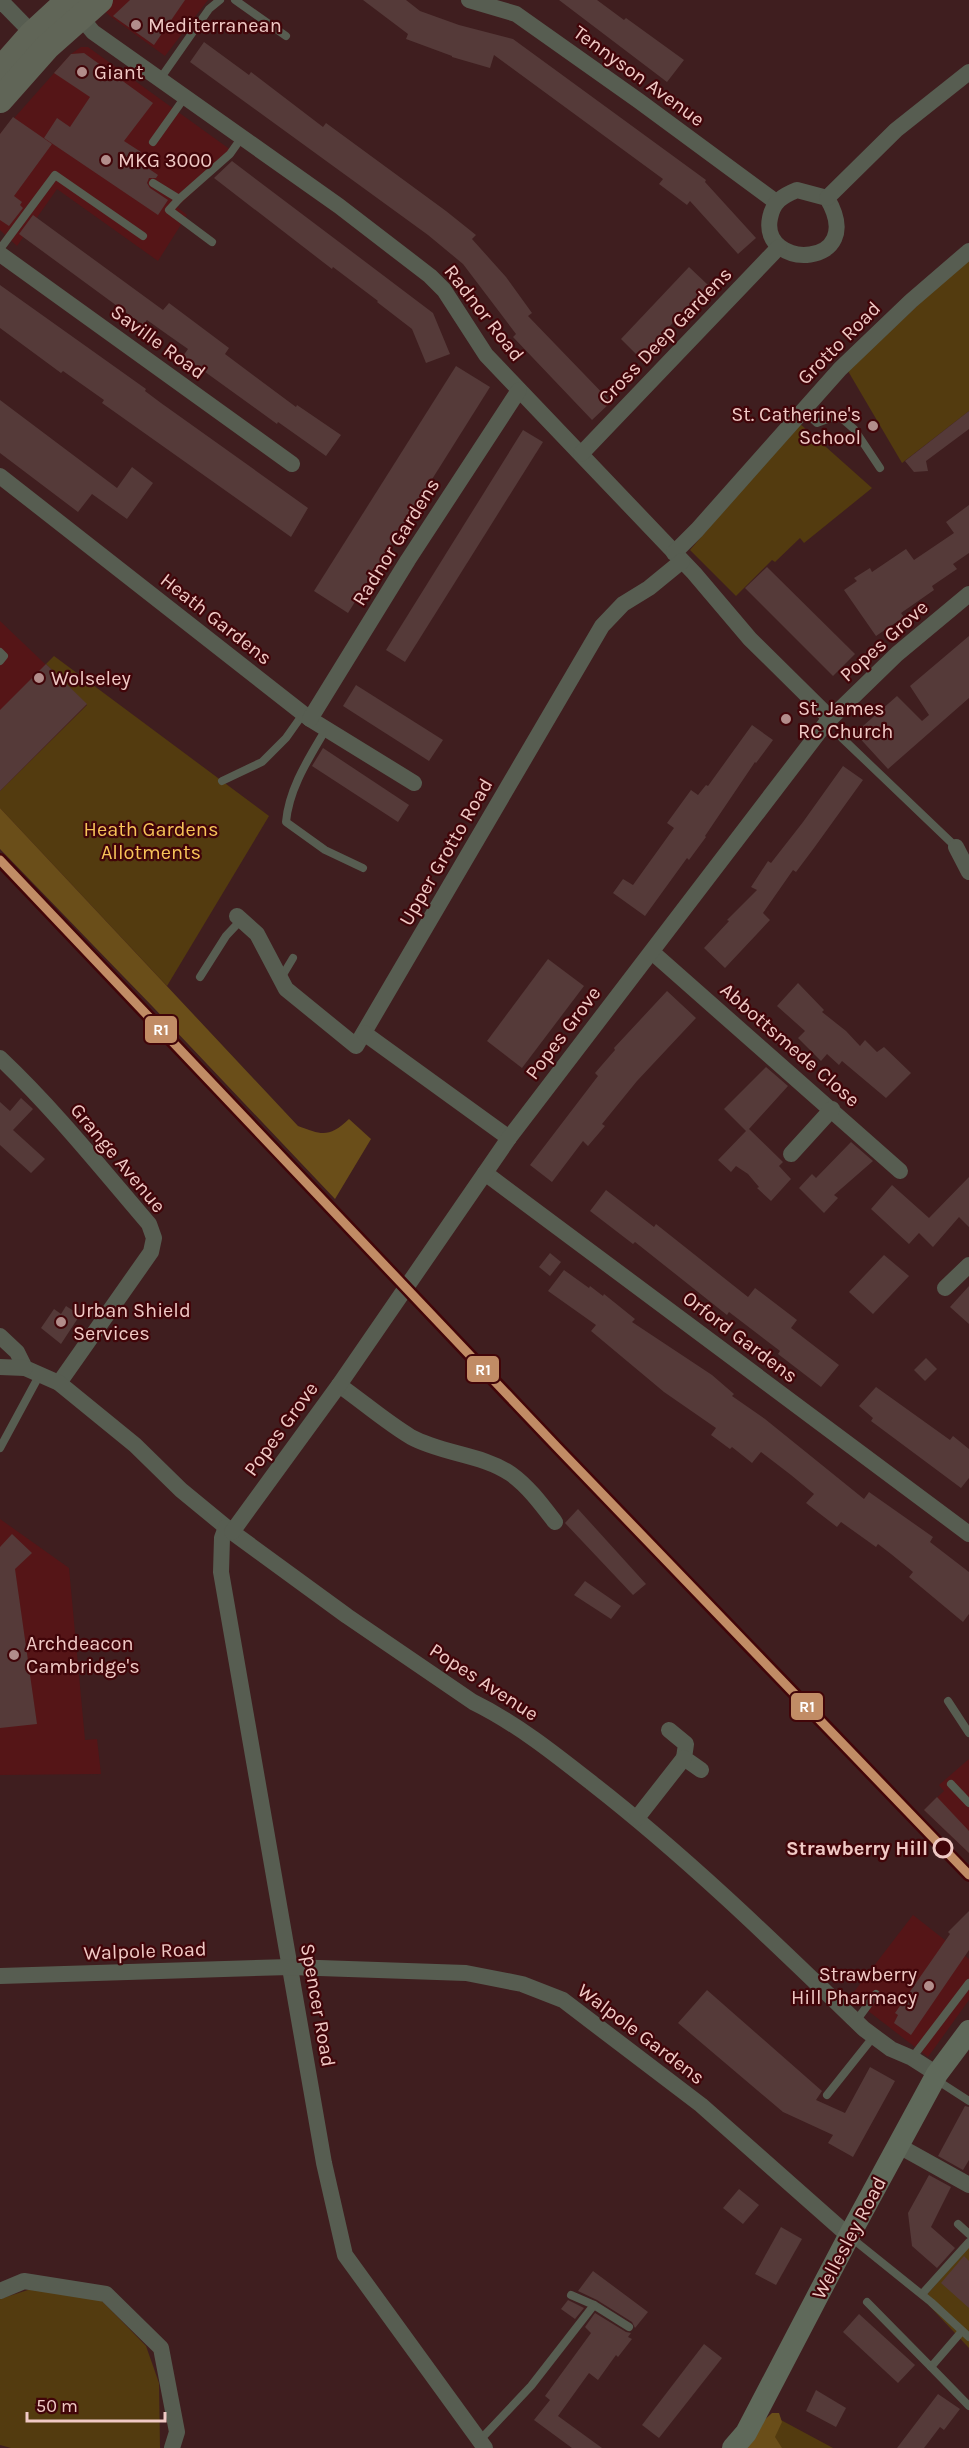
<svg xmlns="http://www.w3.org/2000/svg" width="969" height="2448" font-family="Karla,sans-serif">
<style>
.built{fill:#551517}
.green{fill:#533b0f}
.forest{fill:#6a4e19}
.building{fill:#553a39}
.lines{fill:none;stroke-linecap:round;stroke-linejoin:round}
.lane{stroke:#575d51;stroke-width:8}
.street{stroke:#575d51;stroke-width:16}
.secondary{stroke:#5f695a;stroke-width:22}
.primary{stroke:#606557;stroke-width:26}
.rail-1-casing{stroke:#410509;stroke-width:14}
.rail-1{stroke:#c18c65;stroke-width:9}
.poi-dot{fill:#b28d8b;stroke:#410509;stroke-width:2}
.stop-dot{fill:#410509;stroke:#f0c9c5;stroke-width:3}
.labels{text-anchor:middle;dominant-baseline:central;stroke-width:4.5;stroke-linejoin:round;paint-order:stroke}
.poi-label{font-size:20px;fill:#f0c9c5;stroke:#410509;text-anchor:start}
.street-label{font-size:20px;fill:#f0c9c5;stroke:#410509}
.park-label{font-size:20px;fill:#f7c459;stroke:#410509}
.stop-label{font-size:20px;font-weight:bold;fill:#f0c9c5;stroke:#410509;text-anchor:end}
.line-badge{stroke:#410509;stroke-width:2}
.badge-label{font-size:16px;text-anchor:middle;font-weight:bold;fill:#fff}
</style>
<rect width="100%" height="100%" fill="#3f1e1f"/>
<g class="built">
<path d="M92,0H208L165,56L110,16Z"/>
<path d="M81,47H88L235,153L177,207L187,215L158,261L57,189L17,246L0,230V134L71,54Z"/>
<path d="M0,621L87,704L0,791Z"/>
<path d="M0,1519L69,1568L85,1740L97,1739L101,1774L0,1775Z"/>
<path d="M969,1759V1853L924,1810L944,1791L939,1785Z"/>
<path d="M913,1915L969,1959V2000L928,2057L850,1997Z"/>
</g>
<g class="green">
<path d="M969,257V411L902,463L848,371Z"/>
<path d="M799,423L872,488L804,543L800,538L775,562L772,560L736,596L690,550Z"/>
<path d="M54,656L269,816L167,986L0,808V791L87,705L46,664Z"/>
<path d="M969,2247V2348L923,2299Z"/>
<path d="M31,2289L100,2299L146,2346L159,2383L160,2448H11L0,2445V2299Z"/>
<path d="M779,2419L833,2448H758Z"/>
</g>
<g class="forest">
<path d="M0,808L298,1126C322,1135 329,1138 349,1119L371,1139L335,1199L153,1007L0,849Z"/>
<path d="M772,2413H779L782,2422L775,2437L782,2448H742L758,2426Z"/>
</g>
<g class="building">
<path d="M130,0H185L154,45L113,16Z"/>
<path d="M363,0H406L420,11L459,25L513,39L706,180L705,182L756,238L738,254L690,201L687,205L659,184L663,179L494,55L490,68L452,57V56L406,39L408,34Z"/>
<path d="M559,0H597L624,20L626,18L684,60L667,82Z"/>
<path d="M204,42L249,75L251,72L323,127L326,123L446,211L476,235L472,239L506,277L532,313L528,316L611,402L592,420L513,337L516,334L463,264L428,235L190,62Z"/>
<path d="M84,53L153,103L124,141L141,152L136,160L158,175L156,178H149L147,183L150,188L168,200L158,215L44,138L57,118L70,127L90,97L54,73L71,54Z"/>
<path d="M13,117L52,144L14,196L22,202L20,205L23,208L9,226L0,220V134Z"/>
<path d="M232,161L433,313L450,354L426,363L412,329L377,302L378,301L333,267L332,269L214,178Z"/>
<path d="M33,215L163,310L169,303L229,348L225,354L296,407L297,405L341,435L326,456L278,422L277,424L183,356L188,349L168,335L147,320L143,325L19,234Z"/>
<path d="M689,267L708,285L640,358L621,339Z"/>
<path d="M0,285L146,389L145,391L161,403L308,508L291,537L102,403L104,400L63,371L61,373L0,328Z"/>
<path d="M456,366L490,387L348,613L314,591Z"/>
<path d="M0,400L117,488L132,467L153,483L127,519L92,494L78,512L0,453Z"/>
<path d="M969,411V429L926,461L928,471L914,472L905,461Z"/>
<path d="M523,430L543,442L405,662L386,650Z"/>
<path d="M969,505V553L953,564L957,569L932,586L934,590L901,613L904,617L876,636L844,590L857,581L854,578L870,568L872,572L906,549L914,560L954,533L946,522Z"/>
<path d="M767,567L855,654L833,676L745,588Z"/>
<path d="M969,636V698L888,769L855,733L897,696L922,721L929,715L910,686Z"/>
<path d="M46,664L87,704L0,791V710Z"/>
<path d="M356,685L443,740L429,761L343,706Z"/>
<path d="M752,725L773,740L756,763L755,762L705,836L706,837L689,860L687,858L645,916L613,893L623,879L633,885L674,828L667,823L691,790L698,795L706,785L708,786Z"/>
<path d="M323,748L409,805L398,822L312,766Z"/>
<path d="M843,766L863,780L814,848L796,872L793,870L763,913L770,920L725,968L704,948L729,921L727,920L757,890L751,887L768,861L771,863L803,822Z"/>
<path d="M548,959L584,986L522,1068L487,1041Z"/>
<path d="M798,983L824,1010L822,1012L846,1031L860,1046L865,1040L877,1052L884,1047L911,1073L886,1098L842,1061L839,1065L827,1054L821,1061L798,1038L805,1031L777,1006Z"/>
<path d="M667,991L696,1018L637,1081L602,1124L605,1126L588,1146L583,1141L552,1182L530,1165L598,1076L595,1073L615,1050L614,1048Z"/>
<path d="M766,1067L788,1086L749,1129L783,1162L779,1166L791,1179L771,1201L757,1188L759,1187L748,1174L736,1166L731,1172L718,1160L746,1131L724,1109Z"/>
<path d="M21,1098L33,1109L13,1130L45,1159L31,1173L0,1145V1102L10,1111Z"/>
<path d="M851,1142L873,1161L834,1195L838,1198L824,1213L799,1188L812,1174L816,1178Z"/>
<path d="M969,1177V1227L959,1217L933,1247L919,1233L909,1244L871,1209L892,1185L929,1218Z"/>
<path d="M606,1190L654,1227L656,1224L748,1297L755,1288L797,1320L791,1328L839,1365L821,1387L778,1354L780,1351L729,1312L727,1315L635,1242L633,1244L590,1211Z"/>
<path d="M550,1253L561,1262L550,1276L539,1267Z"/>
<path d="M884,1255L909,1276L873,1314L849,1292Z"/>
<path d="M564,1270L589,1288L590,1286L603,1296L604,1294L635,1319L632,1322L712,1375L734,1394L732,1396L765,1419L864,1499L869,1492L933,1537L930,1542L969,1572V1614L963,1622L909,1577L913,1572L891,1554L878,1544L876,1547L841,1522L837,1527L806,1503L814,1494L791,1475L761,1452L752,1463L732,1447L730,1449L711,1435L716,1428L664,1392L591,1331L596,1325L548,1291Z"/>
<path d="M969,1286V1324L950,1307Z"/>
<path d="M66,1306L80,1315L61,1344L41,1328L54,1309L61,1314Z"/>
<path d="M926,1358L937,1369L925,1381L914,1370Z"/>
<path d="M876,1387L950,1440L953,1436L969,1449V1478L961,1488L871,1421L873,1418L859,1406Z"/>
<path d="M578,1509L646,1584L633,1595L565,1523Z"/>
<path d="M12,1534L32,1553L15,1569L37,1724L0,1728V1547Z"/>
<path d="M585,1581L621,1606L611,1619L574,1595Z"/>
<path d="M937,1797L969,1831V1853L924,1810Z"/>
<path d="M969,1911V1950L911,2035L894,2023L898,2015L895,2013L950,1934L948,1932Z"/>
<path d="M707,1990L822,2091L816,2100L845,2113L870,2067L895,2081L853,2157L828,2143L833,2135L783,2112L678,2023Z"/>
<path d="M965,2106L969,2107V2160L963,2170L938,2156Z"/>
<path d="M929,2175L951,2187L931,2227L955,2248L937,2268L912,2246L908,2213Z"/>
<path d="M739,2189L759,2205L743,2224L723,2208Z"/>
<path d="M781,2227L802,2239L776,2285L755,2274Z"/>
<path d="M964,2256L969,2261V2308L941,2283Z"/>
<path d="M593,2271L648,2312L635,2328L632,2322L597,2300L578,2291Z"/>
<path d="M568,2300L584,2308L575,2319L561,2309Z"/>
<path d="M595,2313L626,2332L631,2333L628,2337L632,2339L618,2357L616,2355L598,2380L589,2373L558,2416L602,2448H572L534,2420L550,2400L545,2396L591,2333L585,2327Z"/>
<path d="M859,2314L915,2365L898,2383L843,2332Z"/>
<path d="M704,2344L722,2358L659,2438L642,2425Z"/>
<path d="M816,2390L846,2408L836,2427L806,2411Z"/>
<path d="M938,2394L960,2409L944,2430L940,2427L924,2448H897Z"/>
</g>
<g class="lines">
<g class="lane">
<path d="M235,0L286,36"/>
<path d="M160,79L209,9L220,0"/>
<path d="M153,142L185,97"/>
<path d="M153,183L179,199L230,154L242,137"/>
<path d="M179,199L169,210L212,242"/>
<path d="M0,249L55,175L143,236"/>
<path d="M803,410L817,423L838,415L854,429L880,468"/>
<path d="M0,652L4,656L0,661"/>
<path d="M326,729C309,758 289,788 286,822L325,850L363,868"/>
<path d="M842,738L956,847"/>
<path d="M222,781L262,762L286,738L303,714"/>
<path d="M200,977L226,936L241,920"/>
<path d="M281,978L293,958"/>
<path d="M0,1448L40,1374"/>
<path d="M948,1701L969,1733"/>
<path d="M951,1784L969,1803"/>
<path d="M856,2021L876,1994"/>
<path d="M912,2058L969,1983"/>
<path d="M935,2079L969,2101"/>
<path d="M827,2095L874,2036"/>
<path d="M958,2224L969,2234"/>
<path d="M849,2236L931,2302L969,2337"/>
<path d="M922,2294L969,2242"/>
<path d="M571,2295L594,2305L629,2327"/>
<path d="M867,2302L931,2367L962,2331"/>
<path d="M931,2367L969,2406"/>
<path d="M480,2440L531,2386L594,2305"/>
</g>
<g class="street">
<path d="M0,0L39,40"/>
<path d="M469,0L516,14L639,101L776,202"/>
<path d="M74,9L93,32L339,206L430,276L444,290L486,355L694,573L750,639L830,718"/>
<path d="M797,190L827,198C869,269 759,271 770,218C773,202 782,196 797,190Z"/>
<path d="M827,198L896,130L969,72"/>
<path d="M0,254L292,464"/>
<path d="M581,454L779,247"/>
<path d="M0,476L310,719L414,783"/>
<path d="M674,553L697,530L840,369L911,301L969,251"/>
<path d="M310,719L408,560L519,390"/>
<path d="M956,847L969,872"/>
<path d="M237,916L257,934L286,989L356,1046L602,626L623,604L649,588L682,561"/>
<path d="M652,952L900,1171"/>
<path d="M364,1033L509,1138"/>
<path d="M0,1058C54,1109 101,1168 149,1224L154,1238L151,1252L59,1383"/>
<path d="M791,1154L832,1109"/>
<path d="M485,1173L969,1534"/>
<path d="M945,1288L969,1265"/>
<path d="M0,1336L17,1352L25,1368L59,1383L135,1445L181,1490L232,1532L347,1616L473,1702C516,1723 555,1754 593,1784C689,1859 776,1944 864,2029L891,2049L912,2058L937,2074"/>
<path d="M0,1367L25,1368"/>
<path d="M339,1385C363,1402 386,1422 411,1437C442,1454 482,1454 511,1474C528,1486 542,1505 555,1522"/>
<path d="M226,1527L222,1538L221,1572L324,2163L345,2255L485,2448"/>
<path d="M232,1532L339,1385L509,1138L826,723L897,654L969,594"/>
<path d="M669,1730L686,1744L684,1758L701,1770"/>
<path d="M637,1818L684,1758"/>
<path d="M0,1976L290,1967L466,1973L522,1984L563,2000L701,2105L849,2236"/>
<path d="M899,2146L969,2185"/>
<path d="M0,2291L24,2281L106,2294L161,2348L177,2432L172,2448"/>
</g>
<path class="secondary" d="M733,2448L746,2433L849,2236L937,2074L969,2031"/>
<g class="primary">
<path d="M0,70L32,34L69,0"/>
<path d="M0,100L47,47L100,0"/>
</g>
<defs>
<path id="rail-1" d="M0,860L557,1447L969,1875"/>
</defs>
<use href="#rail-1" class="rail-1-casing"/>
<use href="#rail-1" class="rail-1"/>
</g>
<g class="poi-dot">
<circle cx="136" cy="25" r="6"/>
<circle cx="82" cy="72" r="6"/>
<circle cx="106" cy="160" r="6"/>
<circle cx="873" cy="426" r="6"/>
<circle cx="39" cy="678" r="6"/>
<circle cx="786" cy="719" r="6"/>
<circle cx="61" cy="1322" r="6"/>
<circle cx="14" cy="1655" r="6"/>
<circle cx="929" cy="1986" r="6"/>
</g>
<circle class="stop-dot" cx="943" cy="1848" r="9"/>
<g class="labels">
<g class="poi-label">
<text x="148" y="25">Mediterranean</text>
<text x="94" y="72">Giant</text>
<text x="118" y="160">MKG 3000</text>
<text x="861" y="414" text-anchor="end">St. Catherine's<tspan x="861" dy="23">School</tspan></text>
<text x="51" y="678">Wolseley</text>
<text x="798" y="708">St. James<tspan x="798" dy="23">RC Church</tspan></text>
<text x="73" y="1310">Urban Shield<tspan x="73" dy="23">Services</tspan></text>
<text x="26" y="1643">Archdeacon<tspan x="26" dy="23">Cambridge's</tspan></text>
<text x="917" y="1974" text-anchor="end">Strawberry<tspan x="917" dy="23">Hill Pharmacy</tspan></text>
</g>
<g class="street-label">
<text transform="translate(639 76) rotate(36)">Tennyson Avenue</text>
<text transform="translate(484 313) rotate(52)">Radnor Road</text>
<text transform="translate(665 336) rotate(-46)">Cross Deep Gardens</text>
<text transform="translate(158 342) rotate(36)">Saville Road</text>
<text transform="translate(839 343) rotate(-45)">Grotto Road</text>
<text transform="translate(396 542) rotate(-58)">Radnor Gardens</text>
<text transform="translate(216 619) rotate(38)">Heath Gardens</text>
<text transform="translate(884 641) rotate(-42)">Popes Grove</text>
<text transform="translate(446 852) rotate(-60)">Upper Grotto Road</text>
<text transform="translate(563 1033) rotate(-53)">Popes Grove</text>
<text transform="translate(790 1045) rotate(41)">Abbottsmede Close</text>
<text transform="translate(118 1158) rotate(50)">Grange Avenue</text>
<text transform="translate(740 1337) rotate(37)">Orford Gardens</text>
<text transform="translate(281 1429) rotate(-54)">Popes Grove</text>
<text transform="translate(484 1682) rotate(33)">Popes Avenue</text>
<text transform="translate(145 1951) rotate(-2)">Walpole Road</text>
<text transform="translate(318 2005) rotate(80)">Spencer Road</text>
<text transform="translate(641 2034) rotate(37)">Walpole Gardens</text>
<text transform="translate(849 2238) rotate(-62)">Wellesley Road</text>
</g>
<g class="park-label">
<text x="151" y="829">Heath Gardens<tspan x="151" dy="23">Allotments</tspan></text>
</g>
<g class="stop-label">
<text x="928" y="1848">Strawberry Hill</text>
</g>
</g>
<g class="line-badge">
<rect x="144" y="1015" width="34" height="29" rx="6" fill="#c18c65"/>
<rect x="466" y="1355" width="34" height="28" rx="6" fill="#c18c65"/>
<rect x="790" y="1692" width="34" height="29" rx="6" fill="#c18c65"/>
</g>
<g class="badge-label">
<text x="161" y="1035">R1</text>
<text x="483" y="1375">R1</text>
<text x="807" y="1712">R1</text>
</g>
<path d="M27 2412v9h138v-9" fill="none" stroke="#f0c9c5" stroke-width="3"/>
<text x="36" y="2412" font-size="18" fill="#f0c9c5" stroke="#410509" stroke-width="4.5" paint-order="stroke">50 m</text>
</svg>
